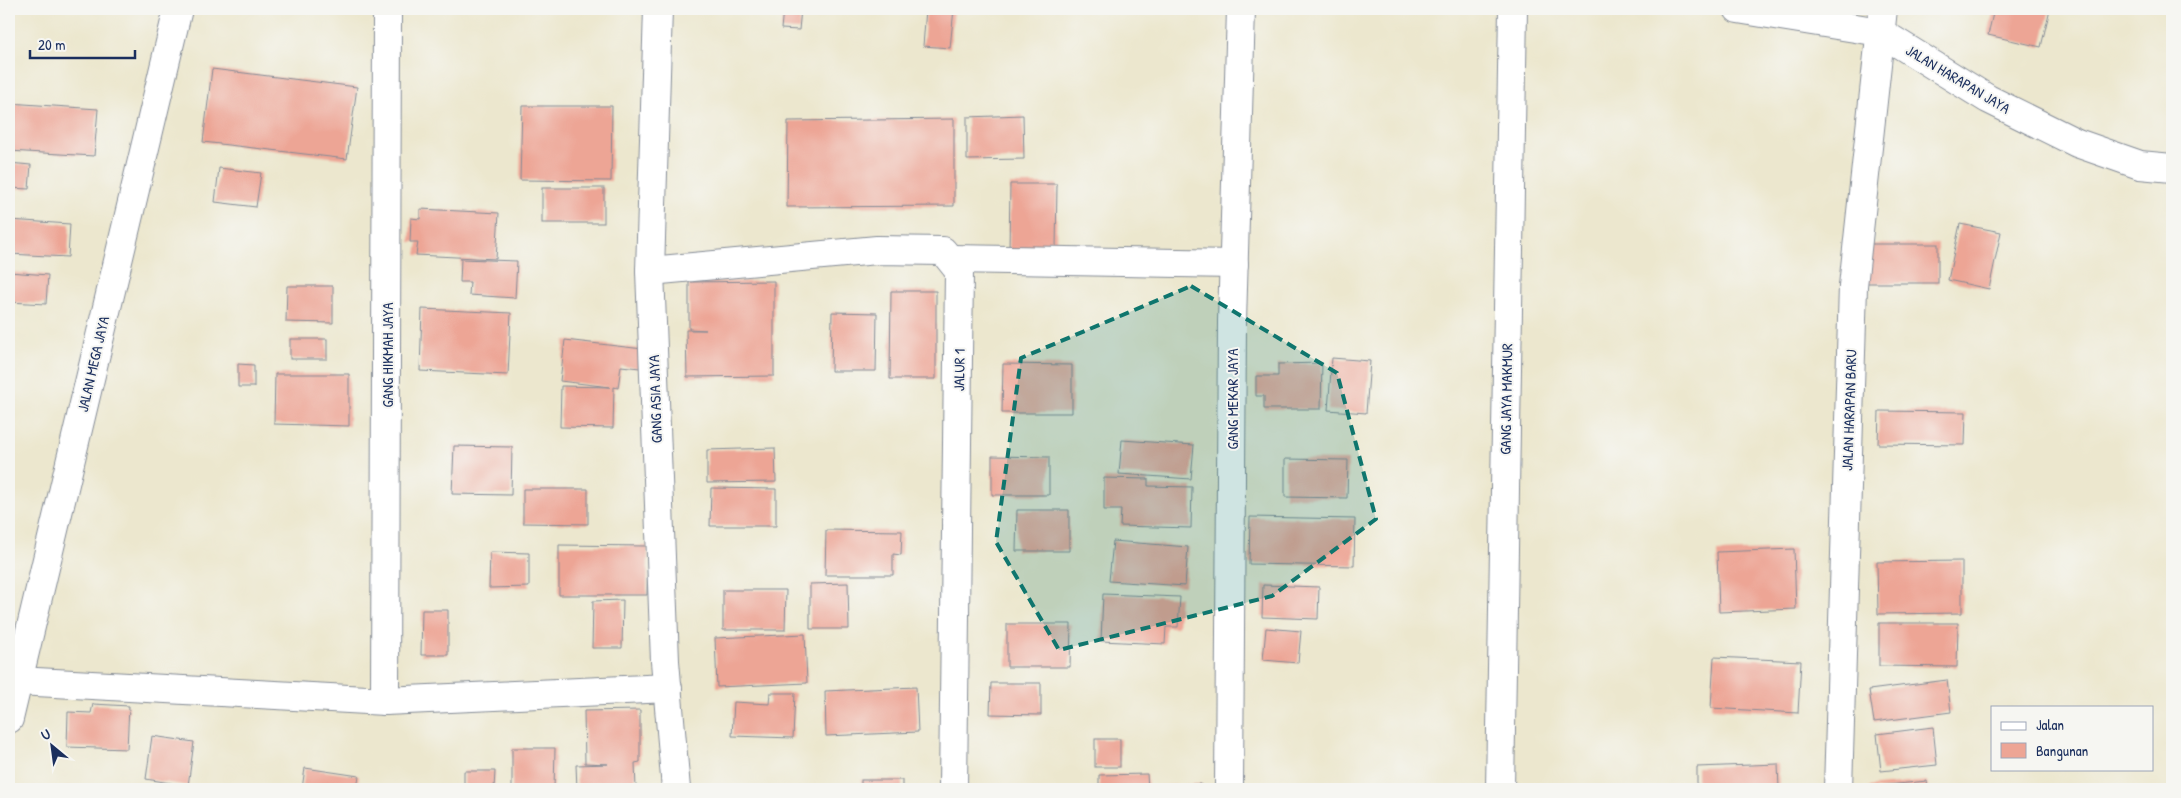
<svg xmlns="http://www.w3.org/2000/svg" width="2181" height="798" font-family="'Patrick Hand',sans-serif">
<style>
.building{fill:#eda595}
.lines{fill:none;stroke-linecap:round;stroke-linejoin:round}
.minor-casing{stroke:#848b96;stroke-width:30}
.minor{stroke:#fff;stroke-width:28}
.marked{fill:#0f766e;fill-opacity:0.2;stroke:#0f766e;stroke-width:4;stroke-dasharray:10 6;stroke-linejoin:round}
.labels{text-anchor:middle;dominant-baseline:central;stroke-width:4;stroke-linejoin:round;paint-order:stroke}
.street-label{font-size:15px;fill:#1b2f5e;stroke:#f6f6f2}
</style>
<rect width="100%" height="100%" fill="#f6f6f2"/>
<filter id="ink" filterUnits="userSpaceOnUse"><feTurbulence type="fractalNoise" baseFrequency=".02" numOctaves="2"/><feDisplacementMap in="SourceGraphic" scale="10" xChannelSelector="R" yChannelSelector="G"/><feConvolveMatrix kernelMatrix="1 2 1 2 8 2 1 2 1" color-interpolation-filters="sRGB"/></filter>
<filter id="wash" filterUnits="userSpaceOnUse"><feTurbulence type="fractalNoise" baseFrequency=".0096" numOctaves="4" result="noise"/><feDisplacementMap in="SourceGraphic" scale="20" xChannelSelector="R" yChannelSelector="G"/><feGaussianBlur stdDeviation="1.12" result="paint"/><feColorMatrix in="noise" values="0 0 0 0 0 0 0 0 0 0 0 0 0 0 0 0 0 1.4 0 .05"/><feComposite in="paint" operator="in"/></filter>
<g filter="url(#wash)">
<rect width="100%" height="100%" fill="#ece7ce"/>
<g id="blocks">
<g class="building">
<path d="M783,9H801L799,30L781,29Z"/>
<path d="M926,9H954L950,48L923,46Z"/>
<path d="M1994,9H2050L2041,47L1988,35Z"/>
<path d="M212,69L357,87L347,159L203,142Z"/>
<path d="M9,103L98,109L94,156L9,151Z"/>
<path d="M522,106H612L611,181L520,180Z"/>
<path d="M1023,115L1024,159L967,160V117Z"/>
<path d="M954,119V206L787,207L788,121Z"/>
<path d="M9,163L31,165L29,189L9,188Z"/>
<path d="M219,168L261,173L256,207L215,202Z"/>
<path d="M1010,184H1057L1056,250H1009Z"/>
<rect x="542" y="188" width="62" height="35"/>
<path d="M420,209L499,213L496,259L416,255L418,242H410L411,218L420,219Z"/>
<path d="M9,220L70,224L68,257L9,254Z"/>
<path d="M1960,224L2001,232L1989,289L1948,280Z"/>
<rect x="1867" y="244" width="71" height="39"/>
<path d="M461,259L517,261L515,298L469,295L470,282H460Z"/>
<path d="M9,272L48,275L46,304L9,302Z"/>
<path d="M774,281V376L687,377L686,330H706L689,329V282Z"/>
<path d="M287,286H333V323L286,322Z"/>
<path d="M891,291H936V379H890Z"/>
<path d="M422,309L511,313L508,375L420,371Z"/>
<path d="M832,312L877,313L876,371H831Z"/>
<rect x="290" y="339" width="37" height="20"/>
<path d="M565,340L643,349L640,368L621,366L618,388L614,387L613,428L560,427L561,386L610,387L560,381Z"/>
<path d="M1332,358L1370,361L1366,413L1328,410Z"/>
<path d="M1322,363L1321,409H1264V396H1256V376H1278V364Z"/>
<path d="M238,364L254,365V387H238Z"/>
<path d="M1003,364L1072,365V413H1002Z"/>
<path d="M275,374H349V426L274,424Z"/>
<path d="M1879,411L1966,412L1965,445L1878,444Z"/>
<path d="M1122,440L1194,445L1191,479L1119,474Z"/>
<path d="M454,446L512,447L511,495L452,494Z"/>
<path d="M775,448L776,482L707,483V450Z"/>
<path d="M992,456L1049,457V495H992Z"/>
<path d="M1285,459L1348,460L1347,498L1285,497Z"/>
<path d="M1104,478L1148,479V486L1192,487L1191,528L1120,526L1121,510H1104Z"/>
<path d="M711,488L776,489V526H710Z"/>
<path d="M523,489H588V524L523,523Z"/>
<path d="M9,493H11L10,510H9Z"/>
<path d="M1017,510H1069V551H1016Z"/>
<path d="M1250,517L1355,519L1354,566L1249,564Z"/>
<path d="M826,530L902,531L901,555L893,554V575H825Z"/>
<path d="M1113,541L1188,547L1185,586L1109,581Z"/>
<path d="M559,545L648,546L647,595H559Z"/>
<path d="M1794,549L1796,609L1719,612L1717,552Z"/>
<path d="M490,552L529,553V587L489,588Z"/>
<path d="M1962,561V613L1878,614L1877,562Z"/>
<path d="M848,583L849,629H810V584Z"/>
<path d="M1263,585L1319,587L1318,619L1262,617Z"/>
<path d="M723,590H786L785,630H723Z"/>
<path d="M1103,594L1180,597L1178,627H1166L1165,644L1101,641Z"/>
<path d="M623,600L622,648H592L593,601Z"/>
<path d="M422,610H448V655H421Z"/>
<path d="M1879,623H1958L1957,667L1879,666Z"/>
<path d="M1007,624H1071L1070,667H1007Z"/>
<path d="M1266,628L1301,631L1298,663L1263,660Z"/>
<path d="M805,634L807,683L717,687L715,638Z"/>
<path d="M1714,657L1801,661L1798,713L1711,708Z"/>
<path d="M1947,680L1951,712L1874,722L1869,690Z"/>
<path d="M991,683H1041V715L990,714Z"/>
<path d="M916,687L918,732L826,736L825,691Z"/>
<path d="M770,693H795L793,738L732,736L734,702L769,704Z"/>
<path d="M93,704L129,706L127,749L67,747L68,712L91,713Z"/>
<path d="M640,710V762L635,763L636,789H577L576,765L608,764L585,763L584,711Z"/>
<path d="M1933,727L1937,765L1881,771L1877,734Z"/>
<path d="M152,736L194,742L188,786L146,779Z"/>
<rect x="1095" y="739" width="25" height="28"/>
<path d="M512,748H555L554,789H512Z"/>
<path d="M1778,764L1779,789H1697V767Z"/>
<path d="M305,768L359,776L357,789H302Z"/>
<path d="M464,771H495L494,789H464Z"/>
<path d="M1147,774L1148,789H1099V775Z"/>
<rect x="861" y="780" width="41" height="9"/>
<path d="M1927,781L1928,789H1868V787Z"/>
<path d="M1201,784V789H1158V786Z"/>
<path d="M66,786L80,788V789H66Z"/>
</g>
</g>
</g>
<g filter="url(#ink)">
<use href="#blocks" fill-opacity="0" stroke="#848b96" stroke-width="1"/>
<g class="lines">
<defs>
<g id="minor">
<path d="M658,9L650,271L665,661L676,789"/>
<path d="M1738,9L1880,32L1988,99L2077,143L2140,165L2172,168"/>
<path d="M951,259L1234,264"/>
<path d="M650,271L877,250L943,251L959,271L953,789"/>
<path d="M18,681L385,701L668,688"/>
<path d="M385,701L387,9"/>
<path d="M9,719L178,9"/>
<path d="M1229,789L1232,322L1241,9"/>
<path d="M1500,789L1513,9"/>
<path d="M1838,789L1853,286L1883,9"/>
</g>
</defs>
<use href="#minor" class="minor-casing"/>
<use href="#minor" class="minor"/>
</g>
</g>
<path class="marked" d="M1191,286L1337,373L1376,519L1272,596L1059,650L996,542L1021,358Z"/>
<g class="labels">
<g class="street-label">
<text transform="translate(1958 79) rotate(31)">JALAN HARAPAN JAYA</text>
<text transform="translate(387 355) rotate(-90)">GANG HIKMAH JAYA</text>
<text transform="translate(93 364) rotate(-77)">JALAN MEGA JAYA</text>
<text transform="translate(959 370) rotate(-89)">JALUR 1</text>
<text transform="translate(655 399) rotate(-92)">GANG ASIA JAYA</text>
<text transform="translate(1232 399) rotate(-90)">GANG MEKAR JAYA</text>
<text transform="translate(1506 399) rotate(-89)">GANG JAYA MAKMUR</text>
<text transform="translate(1849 410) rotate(-88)">JALAN HARAPAN BARU</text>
</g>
</g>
<rect width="2181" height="798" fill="none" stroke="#f6f6f2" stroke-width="30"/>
<rect x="1991" y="706" width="162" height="65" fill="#f6f6f2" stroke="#9ea6b7"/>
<rect x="2001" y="722" width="25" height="8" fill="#ffffff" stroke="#9ea6b7"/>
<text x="2036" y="730" font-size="15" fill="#1b2f5e">Jalan</text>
<rect x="2001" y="743" width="25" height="15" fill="#eda595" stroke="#9ea6b7"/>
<text x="2036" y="756" font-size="15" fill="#1b2f5e">Bangunan</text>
<g transform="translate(52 746) rotate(331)" stroke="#f6f6f2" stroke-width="4" paint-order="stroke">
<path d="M0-4L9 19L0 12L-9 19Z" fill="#1b2f5e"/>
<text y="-8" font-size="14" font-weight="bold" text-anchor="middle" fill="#1b2f5e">U</text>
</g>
<path d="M30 50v8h105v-8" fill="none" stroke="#1b2f5e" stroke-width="2.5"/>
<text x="38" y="50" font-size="15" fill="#1b2f5e" stroke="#f6f6f2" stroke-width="4" paint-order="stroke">20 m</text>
</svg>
